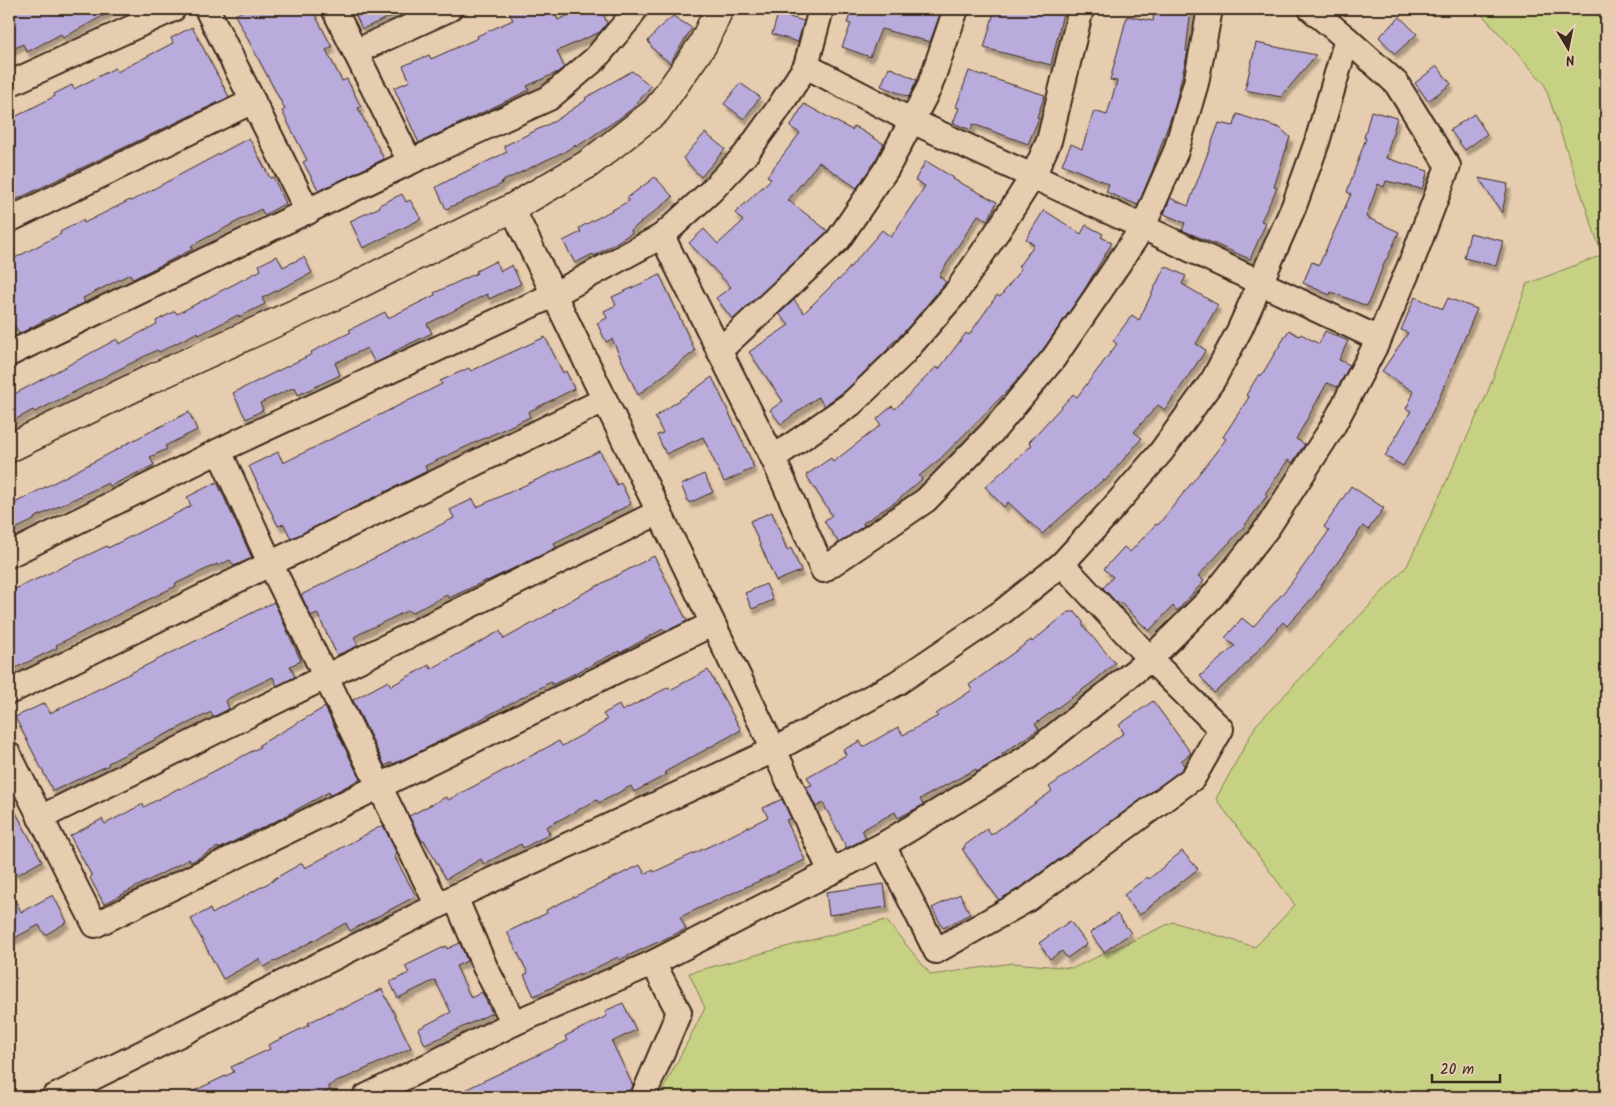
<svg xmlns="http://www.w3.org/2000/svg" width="1615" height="1106" font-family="Kalam,sans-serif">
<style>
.green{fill:#c6d184;stroke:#807e51}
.building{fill:#b9abdc;stroke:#3b2a1e;filter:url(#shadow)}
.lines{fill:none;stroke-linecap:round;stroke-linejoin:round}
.minor-casing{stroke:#3b2a1e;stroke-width:28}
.tertiary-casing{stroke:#3b2a1e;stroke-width:31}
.minor{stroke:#e7cdaf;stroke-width:24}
.tertiary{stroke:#e7cdaf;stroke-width:28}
</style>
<defs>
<filter id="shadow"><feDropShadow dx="3" dy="5.5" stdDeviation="1" flood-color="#0004"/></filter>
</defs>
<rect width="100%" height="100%" fill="#e7cdaf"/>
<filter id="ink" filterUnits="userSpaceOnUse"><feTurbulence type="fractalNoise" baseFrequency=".02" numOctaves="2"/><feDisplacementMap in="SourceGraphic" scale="10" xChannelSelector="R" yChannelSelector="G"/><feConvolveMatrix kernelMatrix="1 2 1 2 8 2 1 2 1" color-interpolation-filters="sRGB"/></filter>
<g filter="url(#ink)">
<path class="green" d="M1477,9H1606V1097H659L705,1008L689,973L886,920L931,975L1012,963L1073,968L1173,922L1255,947L1295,905L1216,799L1256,725L1407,566L1487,394L1527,284L1602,255L1544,83Z"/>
<g class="building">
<path d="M9,9H115L63,38L61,34L27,52L23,44L9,51Z"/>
<path d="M247,9H312L332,47L326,50L342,81L347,79L361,107L358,108L384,159L319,191L303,162L307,160L282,111L285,109L235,15Z"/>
<path d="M353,9H408L362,29Z"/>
<path d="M519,9H553L558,20L582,9H601L607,23L600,32L557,51L564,67L558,72L527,86L529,90L419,143L394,88L410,81L403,66L429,55L431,59L478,38L477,36L513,20L509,13Z"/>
<path d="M852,9H942L930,42L881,29L870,57L842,47L851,24L847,23Z"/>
<path d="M995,9H1064L1051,65L984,48Z"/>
<path d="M1154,9H1191L1186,51H1188L1175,106L1153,169L1138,205L1106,192L1109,184L1062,164L1071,144L1082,149L1094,111L1107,115L1117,81L1110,80L1127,16L1153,21Z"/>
<path d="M778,14L804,21L798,42L772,34Z"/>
<path d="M673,16L692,28L670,63L654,50L648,41L661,26Z"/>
<path d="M1400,17L1417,34L1395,54L1379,37Z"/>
<path d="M192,27L229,97L9,203V120L55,96L54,94L72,85L74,89L115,68L117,72L173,43L171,38Z"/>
<path d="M1256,43L1316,55L1281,97L1245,90Z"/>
<path d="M1437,66L1451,84L1428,101L1415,83Z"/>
<path d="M889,67L917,80L909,97L881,86Z"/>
<path d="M632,71L651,86L633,108L620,118L576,147L575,145L561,154V153L501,182L502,184L446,209L436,187L461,174L507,152L504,146L555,121L586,100L585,98Z"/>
<path d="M969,71L1045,95L1037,117L1039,118L1028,144L973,124L971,130L953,123L959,108L956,107Z"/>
<path d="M740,83L760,97L744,119L724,104Z"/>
<path d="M804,104L852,130L854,126L884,144L875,161L857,188L819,162L788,200L828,231L733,320L716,298L731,287L689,243L704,229L718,244L743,221L735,213L771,179L767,176L800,133L790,127Z"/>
<path d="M1371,111L1397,118L1386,158L1428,171L1422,189L1386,181L1384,187L1378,184L1366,217L1399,232L1387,259H1386L1367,306L1331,292L1330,295L1303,283L1312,262L1319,265L1351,194L1347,192L1366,138H1364Z"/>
<path d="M1237,114L1280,128L1290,137L1274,187L1277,188L1261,221L1266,223L1250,259L1182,230L1185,223L1164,214L1170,198L1188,206L1219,123L1234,126Z"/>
<path d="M1474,114L1487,134L1465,150L1450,130Z"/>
<path d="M705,133L725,149L701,177L683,158Z"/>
<path d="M249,138L270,178L273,177L286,203L264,215L261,209L191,246L193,249L133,279L130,274L83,298L85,303L55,317L54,315L19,334L15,326L9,329V261L61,234L60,232L83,220L84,223L130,200L131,201Z"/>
<path d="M926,161L954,178L953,179L997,202L988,220L978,215L939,276L946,282L906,330L888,347L889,348L846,390L828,403L825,406L818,397L781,424L770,410L783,401L749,352L789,325L779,314L794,300L804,313L838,279L839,280L882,230L891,237L925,186L915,180Z"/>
<path d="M655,177L673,197L631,230L632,233L594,256L593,254L575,263L563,241L581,232L579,228L629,201L627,198Z"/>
<path d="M1479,178L1508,184L1502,213Z"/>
<path d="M402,194L406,202L410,200L421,219L363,248L350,221L380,207L379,205Z"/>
<path d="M1044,210L1081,234L1086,225L1103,234L1101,237L1112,243L1083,292L1042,351L1013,385L941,458L919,476L922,479L897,501L863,523L864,526L839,543L824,521L832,515L806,475L831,458L833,462L881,425L877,419L892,406L895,409L936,367L939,369L966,333L969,335L997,295L1000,297L1021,269L1018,267L1034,245L1026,239Z"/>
<path d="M1470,233L1503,241L1496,266L1464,258Z"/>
<path d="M277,256L283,267L304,257L312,273L262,298L265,304L239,317L238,315L199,335L198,332L159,352L157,350L35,412L33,410L9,423V397L117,339L119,344L157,324L156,321L175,311L177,314L261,270L259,265Z"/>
<path d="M496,261L501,271L512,265L521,284L489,299L487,294L427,324L432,333L391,353L392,355L375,363L367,348L335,363L340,375L298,395L295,387L260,403L263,410L246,419L233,393L312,354L311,352L351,332L349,330L385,312L388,318L435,295L434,293L477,273L476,271Z"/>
<path d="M1165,266L1186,276L1182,284L1218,305L1196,344L1206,350L1165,410L1158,405L1134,432L1142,438L1105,481L1103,480L1042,534L1008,502L1004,507L985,487L1032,445L1029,442L1073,394L1077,397L1117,344L1113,341L1132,315L1139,320Z"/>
<path d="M660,275L695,351L638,395L612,339L606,342L597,323L607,318L604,311L616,305L612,297Z"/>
<path d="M1415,297L1443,309L1448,298L1477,309L1440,396L1419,440L1403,466L1385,456L1411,411L1406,409L1414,392L1382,371L1408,333L1401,330Z"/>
<path d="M1289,330L1299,336L1301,334L1319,344L1325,331L1348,341L1339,360L1350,365L1338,387L1327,383L1296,439L1305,444L1292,463L1288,460L1265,494L1267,496L1242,529L1198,576L1204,581L1177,611L1173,606L1149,631L1119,601L1117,603L1103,588L1113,577L1104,569L1124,547L1130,552L1156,524L1158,525L1198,475L1226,439L1223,437L1249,397L1246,395L1259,374L1261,376Z"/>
<path d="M545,337L563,373L566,371L574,389L528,412L530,417L425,466L427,471L291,539L284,524L278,526L249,466L278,452L283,463L442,384L440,381L469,368L471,371Z"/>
<path d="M712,377L753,464H752L754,468L724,482L703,437L666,454L657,435L663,433L655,417Z"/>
<path d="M189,412L197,430L165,446L167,449L150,457L154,465L110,486L108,483L34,518V520L9,532V506L122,447V446Z"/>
<path d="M600,451L617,485L621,483L631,504L554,543L556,548L487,581V580L449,598L447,595L411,613L409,610L365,631L354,637L358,646L337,655L317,613L311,616L301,595L454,518L450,510L473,499L477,507Z"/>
<path d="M704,474L713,492L689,503L681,485Z"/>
<path d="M217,482L252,558L234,566L230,560L218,566L217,564L175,584L176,586L56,645L57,648L9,671V592L107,546L108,548L191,506L187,497Z"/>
<path d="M1351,486L1384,508L1368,530L1363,526L1314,596L1287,626L1283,622L1237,674L1214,693L1200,676L1235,646L1225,638L1242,618L1253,627L1289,586L1329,531L1324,527Z"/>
<path d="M772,512L787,550L791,548L801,571L776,581L750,521Z"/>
<path d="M654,556L687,621L665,632L663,629L620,653L619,651L552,685L551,682L423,750L393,764L392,762L385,766L353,700L388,681L391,686L429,665L431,669L500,631L504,639L553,612L552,611L580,595Z"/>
<path d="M766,584L773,600L752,609L745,593Z"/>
<path d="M274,602L301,661L290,666L295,677L277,686L273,677L229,698L226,701L229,709L213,717L211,712L108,763L109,765L53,791L15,717L45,703L50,713Z"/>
<path d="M1068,612H1075L1083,622V626L1115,663L1093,682L1035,724L1039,729L1002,754L1003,756L977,772L976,769L920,799L923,805L898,818L895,812L862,830L866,838L847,848L823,803L816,807L806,787L812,785L807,777L846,755L843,750L860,741L863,747L898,727L903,735L938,716L936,714L972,690L969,685L1031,640L1032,642Z"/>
<path d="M708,670L741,730L665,772L666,775L634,792L631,786L599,803L597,800L546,827L550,834L523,848L521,844L484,864L481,859L446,879L424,840L422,841L409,816L446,797L448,800L559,741L562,746L605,722L604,721L607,720L603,714L619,705L622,711L669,687L670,690Z"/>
<path d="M1153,701L1191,753L1181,761L1184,765L1183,769L1021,887L999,900L962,849L965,848L964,846L987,829L991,835L1052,791L1049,787L1124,733L1119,725Z"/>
<path d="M325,707L360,779L330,795L329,792L274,822L256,831V830L219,849L218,847L191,862L189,859L104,904L90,878L92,876L70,836L102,819L105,824L143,804L144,807L179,788L180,789L260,747L259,745Z"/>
<path d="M782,799L791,818L786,820L805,860L680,917L686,929L619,960L618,957L579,976V974L534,996L524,975L528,973L507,932L547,913L546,910L640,865L645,874L653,870L654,872L716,843L768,817L763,808Z"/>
<path d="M9,800L42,861L17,875L9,859Z"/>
<path d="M383,825L397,854L394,856L416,896L350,931L346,923L264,967L259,959L223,979L191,919L210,909L212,914L274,880V879L302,863L305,868Z"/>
<path d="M1182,851L1198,869L1139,915L1124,895L1147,877L1149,879Z"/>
<path d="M884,884L887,907L829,915L826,892Z"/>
<path d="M9,889L21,912L53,895L67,922L45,935L39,925L9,941Z"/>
<path d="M960,894L970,914L943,928L932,908Z"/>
<path d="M1117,914L1131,933L1104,952L1090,933Z"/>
<path d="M1070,921L1087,944L1067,958L1062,951L1050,959L1039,943Z"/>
<path d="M460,943L467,961L456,966L471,998L482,992L492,1013L425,1045L418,1029L451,1012L435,980L398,998L390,982L409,973L405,966L446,946L447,949Z"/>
<path d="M382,989L411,1048L328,1086L330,1090L316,1097H181L234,1072L231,1067L270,1049L268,1045L309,1025L308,1023L341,1007L342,1009Z"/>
<path d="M623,1003L636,1030L612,1042L633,1086L631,1089L615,1097H450L567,1041L565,1036L607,1016L605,1011Z"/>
</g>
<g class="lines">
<defs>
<g id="minor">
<path d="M207,9L308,212"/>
<path d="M334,9L410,162L549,98L595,59L629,19L635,9"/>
<path d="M355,52L449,9"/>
<path d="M806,66L912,121L1143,227L1379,339"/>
<path d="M9,84L173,9"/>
<path d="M512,208L774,750L831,872"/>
<path d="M9,220L253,101"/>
<path d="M662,236L773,458L823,570L926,500L993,431L1053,359L1100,291L1143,227L1176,151L1196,83L1210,9"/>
<path d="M719,351L838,240L887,168L929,88L956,9"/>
<path d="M9,354L410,162"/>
<path d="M219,451L270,563L438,906"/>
<path d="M773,458L851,404L902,355L955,294L1003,223L1033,176L1049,141L1081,9"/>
<path d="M9,555L239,441L553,295L662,236L711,191L745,155L776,112L806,66L821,9"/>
<path d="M1062,564L1150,659L1221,729L1193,778L1028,899L936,951L883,845L1028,757L1150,659L1212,597L1268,527L1332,428L1379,339L1412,261L1448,166L1396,83L1347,39"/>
<path d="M9,692L604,400"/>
<path d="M9,755L95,925L712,624"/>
<path d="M40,818L659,512"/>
<path d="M455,897L485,967L514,1023"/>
<path d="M54,1097L455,897L774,750L897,683L1002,612L1062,564L1113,508L1161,452L1213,380L1240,329L1294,206L1317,142L1347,39L1311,9"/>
<path d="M365,1097L514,1023L653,963"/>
<path d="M643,1097L679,1012L653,963L883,845"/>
</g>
<path id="tertiary" d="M9,448L149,380L345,291L512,208L588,164L656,111L703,44L719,9"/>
</defs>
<use href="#minor" class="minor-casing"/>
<use href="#tertiary" class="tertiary-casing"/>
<use href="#minor" class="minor"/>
<use href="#tertiary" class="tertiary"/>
</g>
</g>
<rect width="1615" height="1106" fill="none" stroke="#e7cdaf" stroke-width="30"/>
<rect x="15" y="15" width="1585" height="1076" fill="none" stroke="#3b2a1e" stroke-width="2" filter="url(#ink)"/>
<g transform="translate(1568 48) rotate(170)" stroke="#e7cdaf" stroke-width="4" paint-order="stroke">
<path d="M0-4L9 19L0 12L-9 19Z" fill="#3b2a1e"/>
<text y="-8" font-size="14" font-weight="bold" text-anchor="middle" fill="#3b2a1e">N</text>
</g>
<path d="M1432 1074v8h68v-8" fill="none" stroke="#3b2a1e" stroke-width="2.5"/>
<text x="1440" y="1074" font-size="15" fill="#3b2a1e" stroke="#e7cdaf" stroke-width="4" paint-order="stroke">20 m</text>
</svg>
